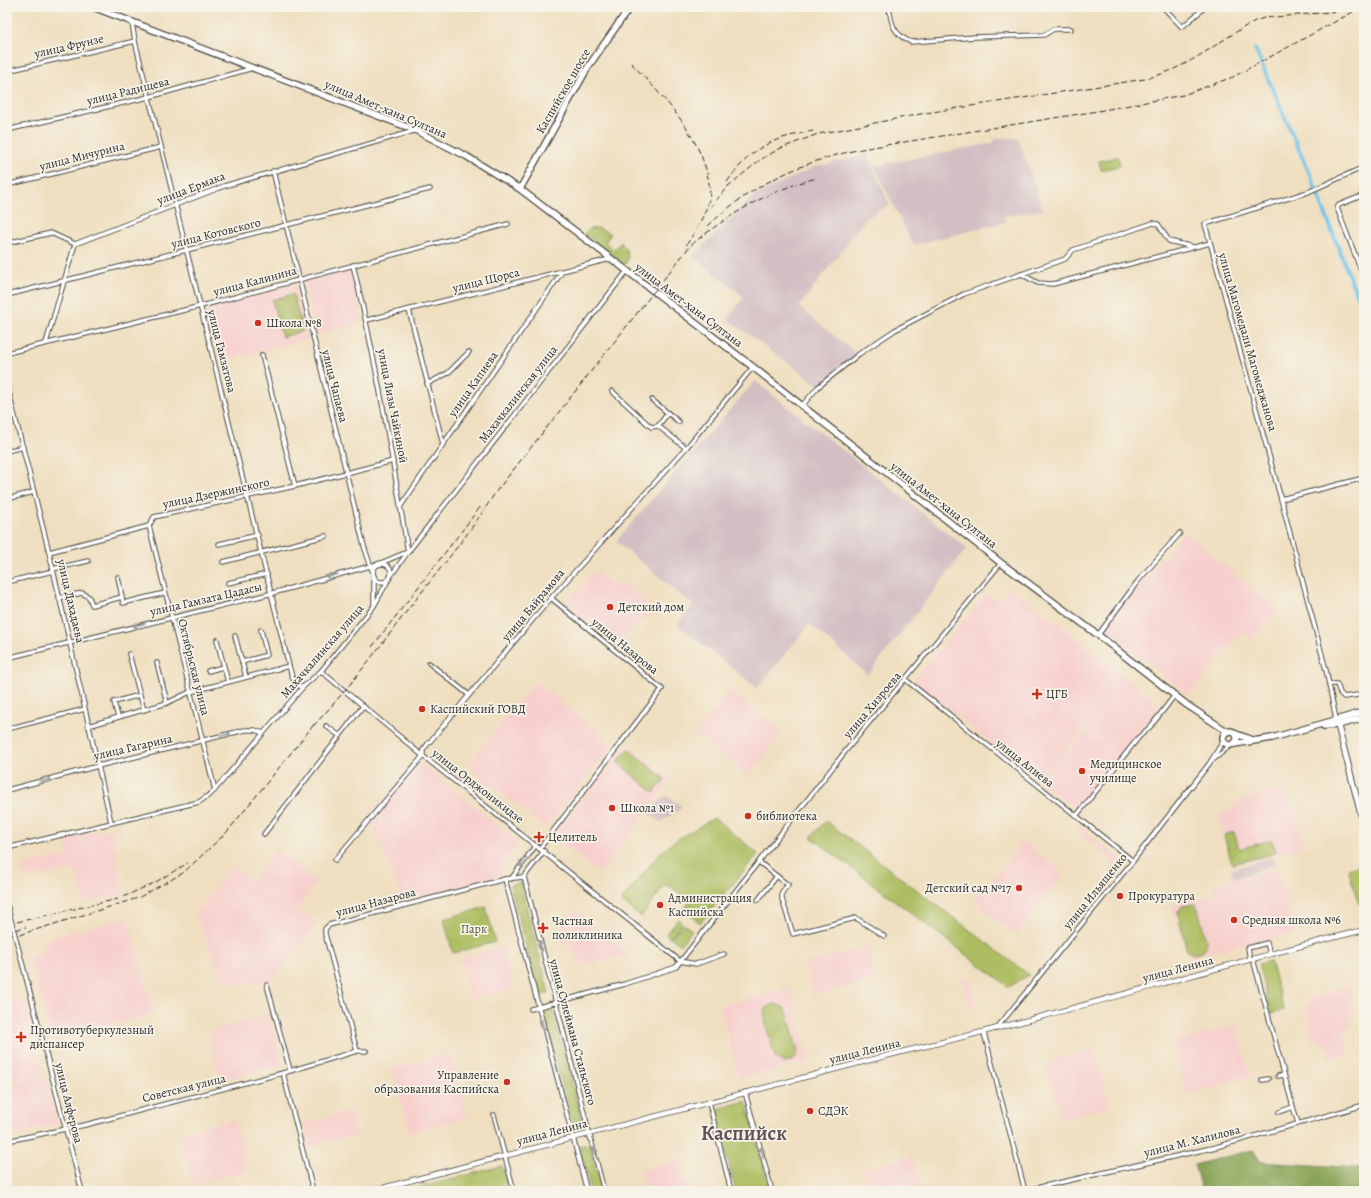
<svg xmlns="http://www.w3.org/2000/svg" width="1371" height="1198" font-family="Alegreya,serif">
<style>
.built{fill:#f7d0cd}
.industrial{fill:#d2bec3}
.green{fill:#adbe62;stroke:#6c7446}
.forest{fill:#8aa558;stroke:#5a6842}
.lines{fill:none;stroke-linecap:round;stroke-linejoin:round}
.stream{stroke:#6bc3e8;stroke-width:1}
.canal{stroke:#6bc3e8;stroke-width:4}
.minor-tunnel{stroke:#c8bba2;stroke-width:3.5;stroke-dasharray:3.5 2;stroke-linecap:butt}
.minor-casing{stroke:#484641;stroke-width:5.5}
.tertiary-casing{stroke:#484641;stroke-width:6}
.secondary-casing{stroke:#484641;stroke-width:7}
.primary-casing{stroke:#484641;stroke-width:8}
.minor{stroke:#fff;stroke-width:3.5}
.tertiary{stroke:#fff;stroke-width:4.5}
.secondary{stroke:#fff;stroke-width:5}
.primary{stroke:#fff;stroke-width:5.5}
.rail{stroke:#2b2b2b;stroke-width:1;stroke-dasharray:6 3;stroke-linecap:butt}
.oneway{stroke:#a0a0a0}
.poi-dot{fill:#c8321e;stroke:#f7f3e8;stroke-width:1.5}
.labels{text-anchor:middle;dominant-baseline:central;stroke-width:3.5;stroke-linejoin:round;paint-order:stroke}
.street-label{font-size:12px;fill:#2b2b2b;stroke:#f7f3e8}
.poi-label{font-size:12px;fill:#2b2b2b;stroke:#f7f3e8;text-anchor:start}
.park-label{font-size:12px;fill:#52573c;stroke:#f7f3e8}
.town-label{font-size:20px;font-weight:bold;fill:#655258;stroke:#f7f3e8}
</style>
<rect width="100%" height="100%" fill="#f7f3e8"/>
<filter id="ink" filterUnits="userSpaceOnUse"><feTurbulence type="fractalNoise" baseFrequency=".025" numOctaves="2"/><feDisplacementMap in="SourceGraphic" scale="8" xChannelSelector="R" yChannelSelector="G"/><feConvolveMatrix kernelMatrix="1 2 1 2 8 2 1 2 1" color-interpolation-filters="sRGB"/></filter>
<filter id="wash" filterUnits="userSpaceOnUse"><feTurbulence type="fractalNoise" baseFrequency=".012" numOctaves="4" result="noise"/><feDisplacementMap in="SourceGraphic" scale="16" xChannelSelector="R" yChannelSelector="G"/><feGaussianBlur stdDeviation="0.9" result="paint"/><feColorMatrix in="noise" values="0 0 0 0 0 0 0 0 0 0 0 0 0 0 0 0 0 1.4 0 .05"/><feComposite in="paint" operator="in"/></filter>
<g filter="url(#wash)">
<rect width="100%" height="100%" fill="#efdfc0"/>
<g class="built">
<path d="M352,270L363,322L316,335L304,282Z"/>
<path d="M296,284L309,339L220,361L207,307Z"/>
<path d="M1184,532L1278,610L1252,640L1242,632L1189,696L1105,627L1141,582L1150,574Z"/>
<path d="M595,570L616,587L621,582L654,610L642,623L638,621L617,646L567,603Z"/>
<path d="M1011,586L1161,706L1121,758L1085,728L1041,783L913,681L987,593L998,602Z"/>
<path d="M535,681L613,744L546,829L467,766Z"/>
<path d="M730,690L783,733L748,775L695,734Z"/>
<path d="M1086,731L1120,759L1078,811L1043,784Z"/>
<path d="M627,743L671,780L599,873L553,837Z"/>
<path d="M422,764L517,841L499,876L403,900L368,813Z"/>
<path d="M1280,789L1290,797L1304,846L1232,866L1219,817L1241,800Z"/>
<path d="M1080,826L1121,860L1118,865L1076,831Z"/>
<path d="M111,828L124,894L83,902L76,871L24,878L23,865L68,855L64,837Z"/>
<path d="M1024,841L1064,875L1015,935L974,901Z"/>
<path d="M276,849L317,882L297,908L317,924L271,982L224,983L195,914L232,866L251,881Z"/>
<path d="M1277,868L1295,933L1190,957L1172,906L1214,894L1212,886Z"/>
<path d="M574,910H575L628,955L584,966L557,932Z"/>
<path d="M127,917L154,1013L53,1042L28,955L45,950L46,939Z"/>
<path d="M502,947L513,989L470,999L460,958Z"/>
<path d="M867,947L875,980L813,995L805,963Z"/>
<path d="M970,977L977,1007L970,1009L962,978Z"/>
<path d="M1348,986L1355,1012L1349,1016L1350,1025L1343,1030L1349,1054L1330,1058L1326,1044L1313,1039L1305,1006L1309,1004L1310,997Z"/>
<path d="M790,988L809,1061L739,1079L720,1006Z"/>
<path d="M24,999L43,1071L7,1081V1003Z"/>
<path d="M269,1015L282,1065L220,1080L208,1031Z"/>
<path d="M1236,1025L1251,1077L1186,1095L1174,1042Z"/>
<path d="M1095,1049L1110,1106L1061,1119L1046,1062Z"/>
<path d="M450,1053L468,1117L410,1133L392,1069Z"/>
<path d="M44,1074L58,1124L7,1138V1084Z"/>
<path d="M351,1111L357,1135L310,1147L304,1123Z"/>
<path d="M235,1119L247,1171L193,1185L180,1133Z"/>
<path d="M912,1156L921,1191H869L863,1169Z"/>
<path d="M679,1161L687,1191H646L641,1170Z"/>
</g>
<g class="industrial">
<path d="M996,138H1018L1043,210L1004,216L1006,222L913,245L874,166L993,143Z"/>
<path d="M867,155L890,205L867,217L799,307L859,356L820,386L727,319L744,297L693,256L755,195L817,166Z"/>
<path d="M755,381L967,548L868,675L810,624L757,688L677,624L693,605L616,541Z"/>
<path d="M665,795L683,807L661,822L650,814Z"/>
<path d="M1272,857L1275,865L1234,879L1231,870Z"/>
</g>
<g class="green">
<path d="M1118,157L1120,166L1101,170L1099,161Z"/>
<path d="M598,228L611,234L605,242L614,250L621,242C626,250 631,256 625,265L584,234L589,229Z"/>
<path d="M293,294L303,331L282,337L272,300Z"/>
<path d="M628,749L665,779L654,793L617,762Z"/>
<path d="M714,818L758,854L700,923L684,910L690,901L670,886L665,885L641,917L621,901L660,853L676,840Z"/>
<path d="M826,821L1029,975L1009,987L811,837Z"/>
<path d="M1234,832L1239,849L1272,840L1276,853L1232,864L1224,835Z"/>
<path d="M1364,864V902L1359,904L1348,869Z"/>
<path d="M520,883L549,993L539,996L510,885Z"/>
<path d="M1194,904L1198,908L1207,944L1203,952L1194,954L1187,951L1178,913L1182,906Z"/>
<path d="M486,907L495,942L453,953L444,919Z"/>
<path d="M678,919L682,923L670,938L666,934Z"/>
<path d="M683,924L692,930L680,945L672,938Z"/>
<path d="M1270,961L1284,1010L1271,1013L1258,964Z"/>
<path d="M774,1004L783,1007L787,1012L798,1051C796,1059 791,1062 784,1063L775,1057L764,1018L766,1008Z"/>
<path d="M552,1008L583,1123L573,1126L542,1011Z"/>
<path d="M746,1101L770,1191H736L714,1110Z"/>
<path d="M589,1144L602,1191H591L579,1146Z"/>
<path d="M502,1166L509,1191H406L498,1167Z"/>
</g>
<path class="forest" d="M1253,1150L1261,1162L1361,1168L1364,1166V1191H1202L1194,1165Z"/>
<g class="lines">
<path class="stream" d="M1324,11L1331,7"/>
<path class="canal" d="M1255,49L1312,179L1364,314"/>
</g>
</g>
<g filter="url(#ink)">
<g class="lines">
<path class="minor-tunnel" d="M1268,1079L1278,1076"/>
<defs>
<g id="minor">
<path d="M889,7C891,24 894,35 911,42L975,37L1044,35L1054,29H1071"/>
<path d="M1163,7L1182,27L1202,10"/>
<path d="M132,23L135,41L289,666C292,675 293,686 303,687"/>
<path d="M7,71L135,41"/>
<path d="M7,130L149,97L253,68"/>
<path d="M273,171L364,546L374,576V605"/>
<path d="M7,185L161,147"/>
<path d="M1364,195L1339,205L1337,208L1364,278"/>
<path d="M7,243L51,233L75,244"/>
<path d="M353,265C376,360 392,456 408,552"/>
<path d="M1021,274L1038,283L1053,284L1210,243"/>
<path d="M7,295L430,189"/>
<path d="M409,310L443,444"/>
<path d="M367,320L610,259"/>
<path d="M46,343L75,244L224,186L414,131"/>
<path d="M7,353L201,306L508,224"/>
<path d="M262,355L295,486"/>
<path d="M427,384L448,373L469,352"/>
<path d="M7,385L49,552L111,822"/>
<path d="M612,391L651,427L658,426"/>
<path d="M652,400L668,413"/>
<path d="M801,407L818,387L859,354L895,330L964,294L1065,259L1073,250L1153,223L1158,224L1169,241L1193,247"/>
<path d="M679,422L668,413L658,426L686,448"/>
<path d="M7,451L23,447"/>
<path d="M7,499L34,492"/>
<path d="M1281,499L1364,478"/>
<path d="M400,507L562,272"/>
<path d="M149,526L215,790"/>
<path d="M219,544L258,535"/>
<path d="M49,552L149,526L154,517L295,486L393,461"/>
<path d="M223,562L326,536"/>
<circle cx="382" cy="573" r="9"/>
<path d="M53,569L88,561"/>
<path d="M118,577L122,597"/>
<path d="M7,582L53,571"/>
<path d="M228,583L267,574"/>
<path d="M59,598L82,593L89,597L92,605L122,597L123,603L165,593"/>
<path d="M1098,635L1138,581L1180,533"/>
<path d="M235,636L246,677"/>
<path d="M217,640L228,682"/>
<path d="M129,654L144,710"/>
<path d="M7,658L273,593L381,563L407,552"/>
<path d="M242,662L267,655L261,630"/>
<path d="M157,663L167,703"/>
<path d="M429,663L469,695"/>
<path d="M208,671L223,667"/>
<path d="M321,671L423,756L680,961L696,964L724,954"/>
<path d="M906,680L1133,861"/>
<path d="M1329,684H1337L1340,693L1344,697L1364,694"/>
<path d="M118,717L114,702L140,695"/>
<path d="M1336,719L1326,670L1281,499L1205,224L1308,192L1364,167"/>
<path d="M88,726L167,703L190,692L289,666"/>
<path d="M326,726L340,736"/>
<path d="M7,729L85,709"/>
<path d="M1213,760L1231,745"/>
<path d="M7,790L98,766L245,730H255L263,733"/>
<path d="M1077,815L1139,737L1151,726L1175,695"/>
<path d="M264,834L363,706"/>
<path d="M7,848L199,802L212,793L303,687L321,671L374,606L390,577L408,552L627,271"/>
<path d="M540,848L662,689L551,598"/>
<path d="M335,860L423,756V750L427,745L551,598L686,448L753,367"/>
<path d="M759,862L788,885L782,892V899L793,934L856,918L884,936"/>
<path d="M524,877L604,1191"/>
<path d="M505,879L587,1191"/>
<path d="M511,879L536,845"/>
<path d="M758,900L777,876"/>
<path d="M7,905L82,1191"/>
<path d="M1253,959L1293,1107L1279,1112"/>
<path d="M1250,960L1248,948L1267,943L1270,954"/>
<path d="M267,985L290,1070"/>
<path d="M531,1009L625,984L676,967L844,753L1001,563"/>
<path d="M996,1029L1133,861L1209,764L1224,740"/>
<path d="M984,1033L1025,1191"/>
<path d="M357,1051L325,934V929L329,925L505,879L524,877L544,851"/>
<path d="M283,1073L313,1191"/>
<path d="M1278,1076L1284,1075"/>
<path d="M1262,1080L1268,1079"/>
<path d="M745,1092L772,1191"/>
<path d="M709,1102L731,1191"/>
<path d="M1293,1107L1298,1123"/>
<path d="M494,1115L514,1191"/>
<path d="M7,1141L85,1125L283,1073L357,1051H366"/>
<path d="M1023,1191L1216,1147L1364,1105"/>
</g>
<path id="tertiary" d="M371,1191L897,1053C1054,1017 1208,968 1364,930"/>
<path id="secondary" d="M1337,722L1364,826"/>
<g id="primary">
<path d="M93,7L415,130L466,156L520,189L753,367L1001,563L1098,635L1187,705L1228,732"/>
<path d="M520,189L588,67L630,7"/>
<path d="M1324,726L1338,725L1364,718"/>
<circle cx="1230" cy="738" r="7"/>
<path d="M1236,734L1253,740"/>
<path d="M1234,744L1272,738L1364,712"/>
</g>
</defs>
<use href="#minor" class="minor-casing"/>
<use href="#tertiary" class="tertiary-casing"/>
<use href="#secondary" class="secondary-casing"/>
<use href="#primary" class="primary-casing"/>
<use href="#minor" class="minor"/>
<use href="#tertiary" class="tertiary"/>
<use href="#secondary" class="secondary"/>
<use href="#primary" class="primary"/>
<g class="rail">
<path d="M1275,7L1295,11"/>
<path d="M631,63C662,96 695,128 707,173C709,182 711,192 709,200C705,216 694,233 685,247"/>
<path d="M727,182C753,146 770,139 813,131"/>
<path d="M710,208L727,187L760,160L779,149L818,134L926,113L1145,79C1192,67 1214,43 1255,21L1264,18L1331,12L1354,7"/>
<path d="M708,226C752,183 808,159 867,148L1098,111L1183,95L1233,77L1362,7"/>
<path d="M372,647L481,506"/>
<path d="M313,726C347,691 377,650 407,611C437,572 469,535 495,493L690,246C726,216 771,189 817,178"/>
<path d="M123,897L154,883L188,863"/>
<path d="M17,922L118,899"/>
<path d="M7,932L26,927"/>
<path d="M19,935L138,898L183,873L227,832L316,722"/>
</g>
</g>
<defs><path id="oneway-shaft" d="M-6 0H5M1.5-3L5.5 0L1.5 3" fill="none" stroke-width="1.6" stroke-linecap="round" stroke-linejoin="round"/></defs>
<g class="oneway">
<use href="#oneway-shaft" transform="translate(332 576) rotate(164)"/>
<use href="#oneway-shaft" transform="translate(139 625) rotate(166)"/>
<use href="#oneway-shaft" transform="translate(225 735) rotate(-14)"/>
<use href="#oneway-shaft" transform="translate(45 780) rotate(-15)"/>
<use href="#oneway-shaft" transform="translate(523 862) rotate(127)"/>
<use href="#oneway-shaft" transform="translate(541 946) rotate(-104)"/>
<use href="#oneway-shaft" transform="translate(543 1025) rotate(76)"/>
<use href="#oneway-shaft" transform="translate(595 1153) rotate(-104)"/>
<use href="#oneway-shaft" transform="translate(762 1153) rotate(-105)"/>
</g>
</g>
<g class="poi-dot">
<circle cx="258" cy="323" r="4"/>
<circle cx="610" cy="607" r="4"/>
<path d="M1035 688h4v4h4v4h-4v4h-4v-4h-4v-4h4z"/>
<circle cx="422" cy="709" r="4"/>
<circle cx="1082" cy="771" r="4"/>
<circle cx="612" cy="808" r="4"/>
<circle cx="748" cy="816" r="4"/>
<path d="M537 831h4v4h4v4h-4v4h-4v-4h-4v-4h4z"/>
<circle cx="1019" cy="888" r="4"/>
<circle cx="1120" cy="896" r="4"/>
<circle cx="660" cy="905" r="4"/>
<circle cx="1234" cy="920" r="4"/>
<path d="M541 922h4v4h4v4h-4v4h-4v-4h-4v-4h4z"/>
<path d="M19 1031h4v4h4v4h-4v4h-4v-4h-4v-4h4z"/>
<circle cx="507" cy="1082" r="4"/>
<circle cx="810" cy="1111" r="4"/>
</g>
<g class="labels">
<g class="street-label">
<text transform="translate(69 46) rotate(-13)">улица Фрунзе</text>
<text transform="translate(128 91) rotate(-14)">улица Радищева</text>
<text transform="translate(563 91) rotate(-60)">Каспийское шоссе</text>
<text transform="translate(386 109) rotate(23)">улица Амет-хана Султана</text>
<text transform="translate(82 156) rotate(-14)">улица Мичурина</text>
<text transform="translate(191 188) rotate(-21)">улица Ермака</text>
<text transform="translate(216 233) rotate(-14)">улица Котовского</text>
<text transform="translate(486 280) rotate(-14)">улица Щорса</text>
<text transform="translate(255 281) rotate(-15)">улица Калинина</text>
<text transform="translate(689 305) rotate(37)">улица Амет-хана Султана</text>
<text transform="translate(1248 342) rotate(74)">улица Магомедали Магомеджановa</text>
<text transform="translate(222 351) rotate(76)">улица Гамзатова</text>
<text transform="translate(473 384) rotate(-55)">улица Капиева</text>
<text transform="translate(335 386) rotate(76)">улица Чапаева</text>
<text transform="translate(518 394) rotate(-52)">Махачкалинская улица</text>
<text transform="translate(393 406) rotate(79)">улица Лизы Чайкиной</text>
<text transform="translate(216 493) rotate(-12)">улица Дзержинского</text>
<text transform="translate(944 505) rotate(38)">улица Амет-хана Султана</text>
<text transform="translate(206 599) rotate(-13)">улица Гамзата Цадасы</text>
<text transform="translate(71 601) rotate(77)">улица Дахадаева</text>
<text transform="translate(533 605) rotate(-50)">улица Байрамова</text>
<text transform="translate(625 646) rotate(39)">улица Назарова</text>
<text transform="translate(322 651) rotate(-49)">Махачкалинская улица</text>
<text transform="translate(194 667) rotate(76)">Октябрьская улица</text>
<text transform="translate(872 705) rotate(-50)">улица Хизроева</text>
<text transform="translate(133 747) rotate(-13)">улица Гагарина</text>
<text transform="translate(1025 763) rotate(38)">улица Алиева</text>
<text transform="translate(478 786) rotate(38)">улица Орджоникидзе</text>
<text transform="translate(1095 891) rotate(-51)">улица Ильященко</text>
<text transform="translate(376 902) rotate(-15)">улица Назарова</text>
<text transform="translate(1178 969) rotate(-15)">улица Ленина</text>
<text transform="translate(573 1032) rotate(75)">улица Сулеймана Стальского</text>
<text transform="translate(865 1051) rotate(-14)">улица Ленина</text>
<text transform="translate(184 1088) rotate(-14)">Советская улица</text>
<text transform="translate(69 1103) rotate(76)">улица Алферова</text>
<text transform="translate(552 1132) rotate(-15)">улица Ленина</text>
<text transform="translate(1192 1141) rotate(-14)">улица М. Халилова</text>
</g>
<g class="poi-label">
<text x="266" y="323">Школа №8</text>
<text x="618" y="607">Детский дом</text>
<text x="1046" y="694">ЦГБ</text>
<text x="430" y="709">Каспийский ГОВД</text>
<text x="1090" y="764">Медицинское<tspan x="1090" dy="14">училище</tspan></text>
<text x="620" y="808">Школа №1</text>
<text x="756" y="816">библиотека</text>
<text x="548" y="837">Целитель</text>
<text x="1011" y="888" text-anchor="end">Детский сад №17</text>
<text x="1128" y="896">Прокуратура</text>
<text x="668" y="898">Администрация<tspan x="668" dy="14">Каспийска</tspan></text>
<text x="1242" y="920">Средняя школа №6</text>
<text x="552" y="921">Частная<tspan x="552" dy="14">поликлиника</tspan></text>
<text x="30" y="1030">Противотуберкулезный<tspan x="30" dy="14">диспансер</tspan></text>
<text x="499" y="1075" text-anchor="end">Управление<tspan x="499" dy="14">образования Каспийска</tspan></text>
<text x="818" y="1111">СДЭК</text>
</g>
<g class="park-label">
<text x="474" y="929">Парк</text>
</g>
<g class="town-label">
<text x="744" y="1133">Каспийск</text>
</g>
</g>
<rect width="1371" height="1198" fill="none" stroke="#f7f3e8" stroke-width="24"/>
</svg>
